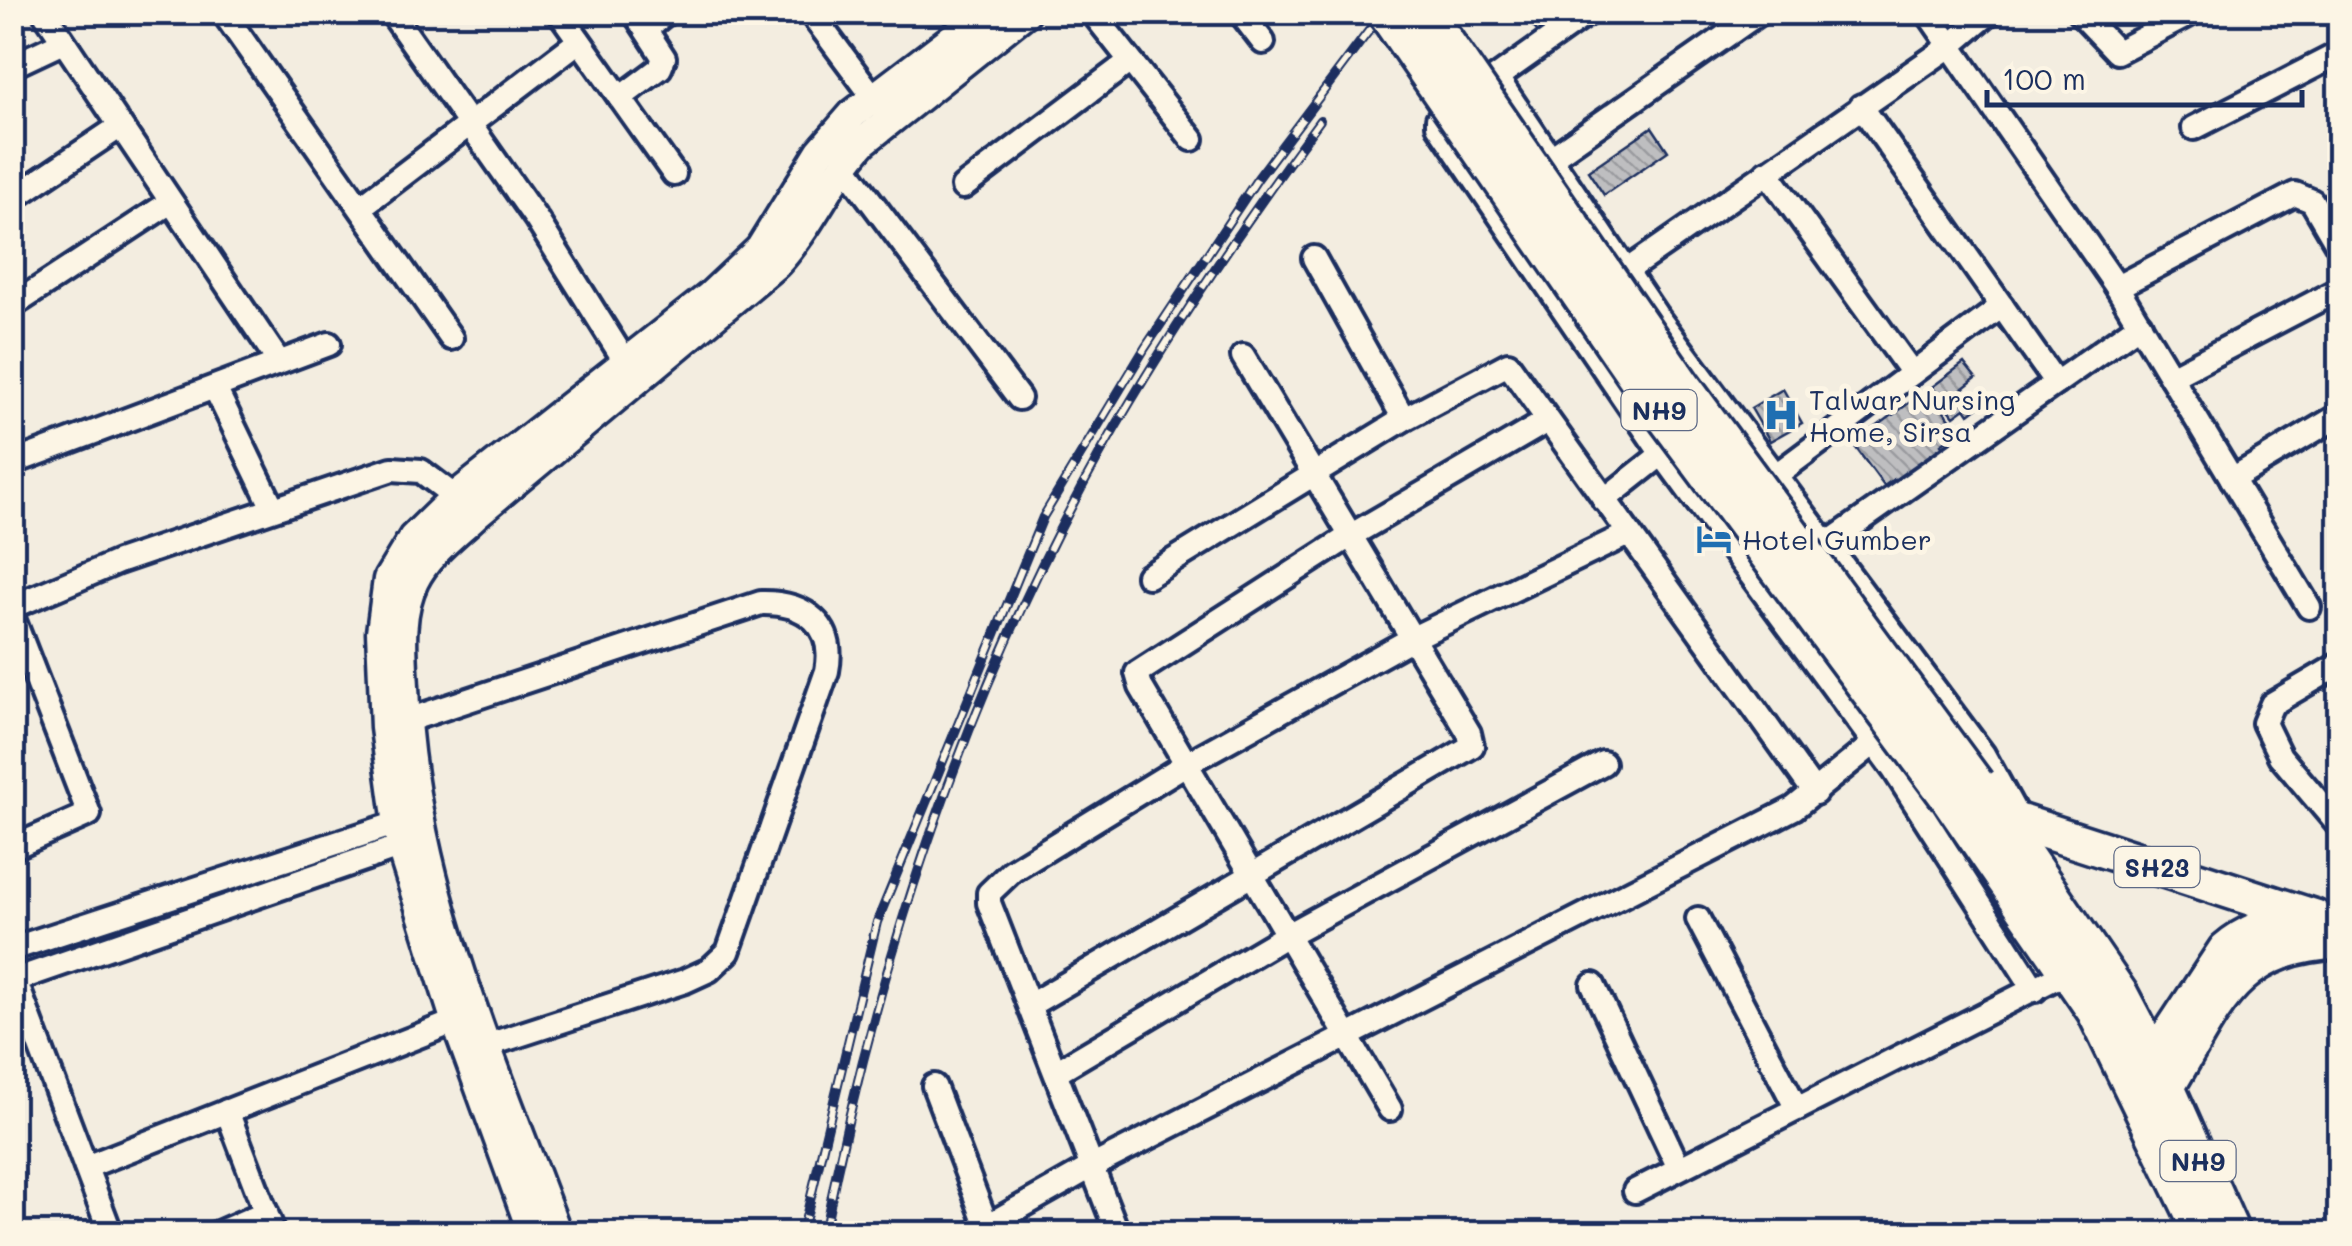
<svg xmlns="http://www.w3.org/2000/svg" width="2352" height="1246" font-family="Mali,sans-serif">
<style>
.building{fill:url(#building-back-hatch);stroke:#1b2f5e;stroke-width:2.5}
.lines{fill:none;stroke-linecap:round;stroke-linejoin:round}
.minor-casing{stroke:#1b2f5e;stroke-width:30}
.tertiary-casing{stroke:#1b2f5e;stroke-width:35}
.primary-casing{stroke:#1b2f5e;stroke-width:42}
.minor{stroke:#fcf5e5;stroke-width:22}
.tertiary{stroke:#fcf5e5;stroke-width:28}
.primary{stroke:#fcf5e5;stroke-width:35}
.rail-casing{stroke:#1b2f5e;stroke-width:10}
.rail{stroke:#fcf5e5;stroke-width:6;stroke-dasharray:19;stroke-linecap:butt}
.primary-bridge-casing{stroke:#1b2f5e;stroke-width:42;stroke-linecap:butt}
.primary-bridge{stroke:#fcf5e5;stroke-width:35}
.labels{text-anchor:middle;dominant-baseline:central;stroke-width:10;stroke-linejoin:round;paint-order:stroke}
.shield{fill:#fcf5e5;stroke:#5e6a86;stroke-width:2.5}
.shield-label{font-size:25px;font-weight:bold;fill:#1b2f5e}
.poi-label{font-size:28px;fill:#1b2f5e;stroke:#fcf5e5;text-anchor:start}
</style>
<defs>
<pattern id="building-back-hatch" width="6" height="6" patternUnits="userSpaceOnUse" patternTransform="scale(2.5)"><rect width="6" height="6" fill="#bebec0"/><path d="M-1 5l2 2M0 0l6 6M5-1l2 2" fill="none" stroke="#9a9b9f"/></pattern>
</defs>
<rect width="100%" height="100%" fill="#f3ede0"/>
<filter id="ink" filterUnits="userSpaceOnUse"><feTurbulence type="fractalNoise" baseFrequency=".01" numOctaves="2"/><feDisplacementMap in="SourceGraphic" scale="20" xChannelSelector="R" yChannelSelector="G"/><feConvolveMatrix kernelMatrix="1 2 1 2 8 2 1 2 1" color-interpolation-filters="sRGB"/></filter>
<g filter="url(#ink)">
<g class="building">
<path d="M1531,12H1576L1541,36L1527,19Z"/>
<path d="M1652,127L1668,151L1604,195L1588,171Z"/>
<path d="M1964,363L1976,378L1958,392L1964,400L1974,393L1982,404L1969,414L1965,408L1954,416L1932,387Z"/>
<path d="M1783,389L1802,423L1770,441L1751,408Z"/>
<path d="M1928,389L1959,431L1941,444L1947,452L1900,487L1894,479L1884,486L1853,444Z"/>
</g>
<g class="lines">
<defs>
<g id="minor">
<path d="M44,12L279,362"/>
<path d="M223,12L451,338"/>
<path d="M391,12L537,220L635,377"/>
<path d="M559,12L674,174"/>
<path d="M810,12L883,110"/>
<path d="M1092,12L1192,139"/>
<path d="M1240,12L1263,42"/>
<path d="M1589,12L1438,119V125L1662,454L1894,770L2035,990"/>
<path d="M1927,12L2117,287L2309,607"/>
<path d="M2079,12L2117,52L2194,12"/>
<path d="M646,29L667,12"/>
<path d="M12,66L63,42"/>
<path d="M1497,78L1656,315L1983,754L2021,823"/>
<path d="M620,98L660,68L664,58L634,12"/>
<path d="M1861,106L2056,383"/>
<path d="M2194,128L2340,53"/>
<path d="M1551,158L1760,12"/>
<path d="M843,164L1019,398"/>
<path d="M1767,172L1912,373"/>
<path d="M963,187L1130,61"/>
<path d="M12,199L119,127"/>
<path d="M362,206L579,41"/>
<path d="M1314,258L1404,419"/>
<path d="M1626,271L1950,46L1990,12"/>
<path d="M2117,287L2295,194L2312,201L2340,249"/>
<path d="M12,306L169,203"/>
<path d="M2171,377L2340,289"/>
<path d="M215,388L273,508"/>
<path d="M12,463L329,344"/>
<path d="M1776,475L2002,306"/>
<path d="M2232,479L2340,415"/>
<path d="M1604,500L1662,454"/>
<path d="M1827,544L2140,324"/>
<path d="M1148,576L1404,419L1508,364L1815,793"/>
<path d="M12,607L118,562L392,469L421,471L466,505"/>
<path d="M12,616L89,814L12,848"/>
<path d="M2340,664L2272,704L2264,723L2280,756L2340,827"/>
<path d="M393,725L761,603C805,602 836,625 827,671L728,952L709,970L685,981L488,1045"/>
<path d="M1698,919L1797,1109"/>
<path d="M12,949L413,818"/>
<path d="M15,980L111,1234"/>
<path d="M12,981L413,842"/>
<path d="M1593,985L1679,1168"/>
<path d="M1030,1005L1472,746L1469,733L1243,356"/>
<path d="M1056,1072L1287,935L1603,763"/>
<path d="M934,1086L990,1234"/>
<path d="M1390,1109L1141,687L1137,673L1350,536L1547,421"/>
<path d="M227,1111L274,1234"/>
<path d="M86,1167L469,1016"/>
<path d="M1635,1191L2079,966"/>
<path d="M216,1234L266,1212"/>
<path d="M973,1234L1093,1166L1794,808L1874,743"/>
<path d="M1118,1234L989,903V893L1012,871L1186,764L1411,639L1628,534"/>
</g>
<g id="tertiary">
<path d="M533,1234L456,1022L401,847L385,728L381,632L388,579L413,538L456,496L710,296L760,249L820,152L853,114L987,12"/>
<path d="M557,1234C491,1055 410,878 404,686C402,651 398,613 414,581C427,554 455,534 476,514L777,263C811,226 829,179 864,141L1026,12"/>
</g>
<g id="primary">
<path d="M1976,784L2121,996L2154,1059L2232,1234"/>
<path d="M1948,797L2095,1011L2203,1234"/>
<path d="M2000,816L2315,918"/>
<path d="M2145,1073L2226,950C2249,930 2278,921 2309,918"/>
<path d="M2159,1099C2213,1015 2225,946 2340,941"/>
</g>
</defs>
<use href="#minor" class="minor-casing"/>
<use href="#tertiary" class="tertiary-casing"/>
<use href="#primary" class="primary-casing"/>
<use href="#minor" class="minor"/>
<use href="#tertiary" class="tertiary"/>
<use href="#primary" class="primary"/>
<defs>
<g id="rail">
<path d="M802,1234L877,922L1043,517L1145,348L1258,178L1383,12"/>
<path d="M824,1234C877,964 965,695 1100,454C1165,339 1241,227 1320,120"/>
</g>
</defs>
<use href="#rail" class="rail-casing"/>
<use href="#rail" class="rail"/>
<defs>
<g id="primary-bridge">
<path d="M1385,12L1650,397L1948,797"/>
<path d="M1425,12L1682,385L1976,784"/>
</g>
</defs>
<use href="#primary-bridge" class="primary-bridge-casing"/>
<use href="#primary-bridge" class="primary-bridge"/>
</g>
</g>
<defs>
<symbol id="hospital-bare" viewBox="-9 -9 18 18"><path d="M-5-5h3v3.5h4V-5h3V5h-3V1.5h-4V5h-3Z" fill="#1f6fb2" stroke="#fcf5e5" stroke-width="2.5" paint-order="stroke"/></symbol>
<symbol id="hotel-bare" viewBox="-9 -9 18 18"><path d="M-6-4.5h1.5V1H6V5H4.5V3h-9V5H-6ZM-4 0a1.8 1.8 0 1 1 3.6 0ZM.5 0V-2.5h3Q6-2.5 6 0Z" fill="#1f6fb2" stroke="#fcf5e5" stroke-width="2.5" paint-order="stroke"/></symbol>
</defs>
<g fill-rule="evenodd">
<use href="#hospital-bare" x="1756" y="390" width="50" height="50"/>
<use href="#hotel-bare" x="1689" y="514" width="50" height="50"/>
</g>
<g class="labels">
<g class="shield">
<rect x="1621.5" y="390" width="75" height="40" rx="8"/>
<rect x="2114.5" y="847" width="85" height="40" rx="8"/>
<rect x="2160.5" y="1141" width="75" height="40" rx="8"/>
</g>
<g class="shield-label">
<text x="1659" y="410">NH9</text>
<text x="2157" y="867">SH23</text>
<text x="2198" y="1161">NH9</text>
</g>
<g class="poi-label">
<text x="1809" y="399">Talwar Nursing<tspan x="1809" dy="32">Home, Sirsa</tspan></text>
<text x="1742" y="539">Hotel Gumber</text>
</g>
</g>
<rect width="2352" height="1246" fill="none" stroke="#fcf5e5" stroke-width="50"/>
<rect x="25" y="25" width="2302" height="1196" fill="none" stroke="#1b2f5e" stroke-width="4" filter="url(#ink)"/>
<path d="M1987 90v15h315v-15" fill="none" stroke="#1b2f5e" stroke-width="5"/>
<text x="2002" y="90" font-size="30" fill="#1b2f5e" stroke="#fcf5e5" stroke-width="8" paint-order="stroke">100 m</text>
</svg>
